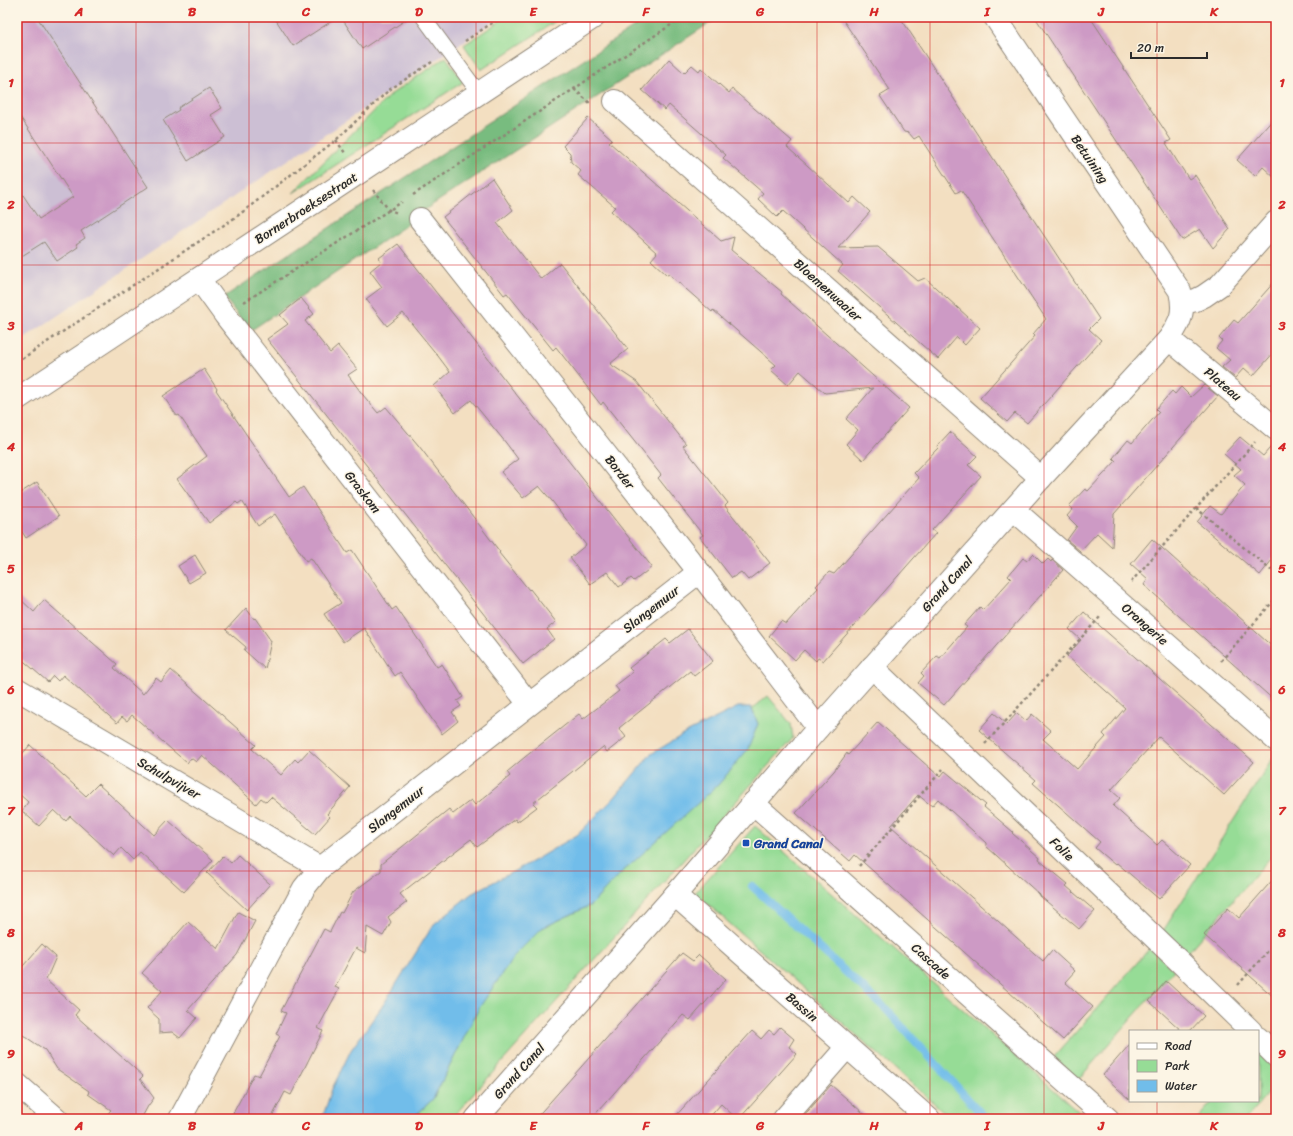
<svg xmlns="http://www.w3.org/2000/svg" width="1293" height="1136" font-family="Sriracha,sans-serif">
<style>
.industrial{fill:#ccbfd4}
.green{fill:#96dc96;stroke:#608460}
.forest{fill:#78bc7f;stroke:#527455}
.water{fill:#71bdea;stroke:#4e748a}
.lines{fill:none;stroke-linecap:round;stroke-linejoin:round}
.stream{stroke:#71bdea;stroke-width:8}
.building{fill:#cd9ac5}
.lane-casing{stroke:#8f8576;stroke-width:16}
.street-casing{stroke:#8f8576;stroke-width:24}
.path{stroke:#8f8576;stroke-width:2.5;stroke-dasharray:3 3;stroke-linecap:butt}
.lane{stroke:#fff;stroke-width:14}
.street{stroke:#fff;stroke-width:22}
.grid{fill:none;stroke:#d62828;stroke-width:1;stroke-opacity:0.55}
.transit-dot{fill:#1a4fb4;stroke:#fcf5e5;stroke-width:1.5}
.labels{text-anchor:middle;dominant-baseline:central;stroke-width:3;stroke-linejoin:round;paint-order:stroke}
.street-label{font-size:13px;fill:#2b2b2b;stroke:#fcf5e5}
.transit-label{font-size:13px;font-weight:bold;fill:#164399;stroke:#fcf5e5;text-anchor:start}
.neatline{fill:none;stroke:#d62828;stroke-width:1.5}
.grid-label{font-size:13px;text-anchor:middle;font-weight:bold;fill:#d62828}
</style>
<rect width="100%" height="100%" fill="#fcf5e5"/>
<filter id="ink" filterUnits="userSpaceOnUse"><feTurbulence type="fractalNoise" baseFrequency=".025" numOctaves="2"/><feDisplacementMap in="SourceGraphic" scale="8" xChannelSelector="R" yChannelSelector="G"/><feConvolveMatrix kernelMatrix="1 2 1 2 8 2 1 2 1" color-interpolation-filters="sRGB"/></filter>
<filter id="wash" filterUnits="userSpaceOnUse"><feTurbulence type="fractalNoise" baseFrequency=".012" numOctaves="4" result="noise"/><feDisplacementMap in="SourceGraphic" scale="16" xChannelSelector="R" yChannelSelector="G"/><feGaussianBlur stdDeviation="0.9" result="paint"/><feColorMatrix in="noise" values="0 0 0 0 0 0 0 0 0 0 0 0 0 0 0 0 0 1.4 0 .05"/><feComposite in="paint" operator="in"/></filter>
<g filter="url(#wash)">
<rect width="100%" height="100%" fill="#f3dfc1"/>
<path class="industrial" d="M17,17H500L17,343Z"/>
<g class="green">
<path d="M506,17H562L481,70L464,45Z"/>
<path d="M446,57L463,82L293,193L390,95Z"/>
<path d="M768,696L791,724L793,738L451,1119H412L433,1099L479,1007L515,955L542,928L591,905L758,724L752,709Z"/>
<path d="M1275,755L1276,851L1188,952L1163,931Z"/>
<path d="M755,826L1087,1119H952L695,893Z"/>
<path d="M1150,948L1174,970L1078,1080L1054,1057Z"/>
<path d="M1258,1052L1276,1069V1085L1246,1119H1197L1213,1101H1258Z"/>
</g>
<path class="forest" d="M649,17H719L426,209L411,222L250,331L224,297Z"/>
<path class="water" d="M738,707H751L758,724L748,749L719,784L619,875L591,905L542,928L515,955L479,1008L433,1099L412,1119H322L332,1089L351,1050L383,1005L434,924L471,894L533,861L577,835L614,798L651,754L686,733Z"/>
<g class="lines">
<path class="stream" d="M752,886L886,1009L986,1119"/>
</g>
<g id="blocks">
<g class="building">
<path d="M17,17H37L148,187L81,231L85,238L76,244L78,247L57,261L44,242L17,259V186L39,219L73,197L17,112Z"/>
<path d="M274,17H338L293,46Z"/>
<path d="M341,17H410L362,49Z"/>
<path d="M841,17H900L1099,319L1089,329L1101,340L1027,423L1015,413L1007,422L980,398L1035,336L1033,334L1046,319L961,190L956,193L919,136L914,139L909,133L904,132L880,96L890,90Z"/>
<path d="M1035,17H1090L1171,140L1166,143L1177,161L1189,179L1195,175L1230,229L1213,248L1200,229L1182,240Z"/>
<path d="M669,59L684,73L692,65L699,71L701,68L729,93L732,89L792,141L787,147L849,203L854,197L870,212L838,248L878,247L918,281L925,278L980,328L965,345L957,337L938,359L838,271L843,265L783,211L777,217L758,199L763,193L723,158L726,155L669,105L665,110L642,90Z"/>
<path d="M209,88L222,108L211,115L225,137L188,161L163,120L179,110L178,108Z"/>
<path d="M1276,116V179L1263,167L1255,176L1237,160Z"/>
<path d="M588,118L612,139L609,142L721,241L734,237L731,250L782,292L781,294L909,408L863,460L846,444L858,430L846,419L873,388L825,393L800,371L788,385L771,370L776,365L713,310L712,312L669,274L667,275L651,260L657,253L611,211L615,207L578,175L581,171L571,162L570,153L563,146Z"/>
<path d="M492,178L513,210L497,223L541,279L560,263L628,349L610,364L637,382L686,444L683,446L728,503L725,506L770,563L748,580L741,572L732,578L700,537L703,535L658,478L661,475L603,402L601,405L556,347L553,350L507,293L504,295L443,217Z"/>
<path d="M398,244L652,567L634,581L631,578L619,587L607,572L590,584L570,558L586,545L552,501L539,486L523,498L501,472L518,459L506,443L471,400L455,413L434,386L450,372L438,356L403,313L387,326L366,299L382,287L370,271L381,262L379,258Z"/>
<path d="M1276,280V350L1253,376L1244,368L1235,378L1222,367L1230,360L1216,348L1222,341L1219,338L1234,320L1238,323Z"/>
<path d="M301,298L314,314L305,321L330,353L338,346L357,369L348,375L363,395L378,413L386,407L419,446L500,552L499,553L529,590L530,589L556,622L547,629L554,639L523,664L267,339L288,324L280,315Z"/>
<path d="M204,369L217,389L216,390L289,497L303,487L347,553L352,550L392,610L396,607L437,667L442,664L463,697L457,701L461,706L452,712L458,721L442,734L400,672L395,676L364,628L343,642L324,614L341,603L311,558L306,561L275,514L258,526L242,501L238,504L236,502L209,523L177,479L207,456L179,415L177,416L163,396Z"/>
<path d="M1204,385L1218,396L1114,514L1112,547L1097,533L1080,551L1067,540L1077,526L1067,516L1073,509L1069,506L1085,489L1088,491L1116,461L1113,458L1128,440L1132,443L1159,412L1156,409L1172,391L1175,394L1181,387L1191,397Z"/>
<path d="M950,432L977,456L968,465L981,476L932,530L936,533L823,661L818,658L816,661L804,650L795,660L769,636L781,621L786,624L818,588L816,586L829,572L834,574L919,478L914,473L938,448L937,446Z"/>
<path d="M1240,437L1263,456L1276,441V555L1260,575L1197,522L1210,506L1221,514L1245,485L1234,475L1241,469L1224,454Z"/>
<path d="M37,482L59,516L26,538L17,524V495Z"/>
<path d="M1152,539L1276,650V702L1144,585L1148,579L1131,564Z"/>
<path d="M1033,554L1043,564L1048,559L1051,562L1052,560L1063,570L944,705L918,683L924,676L921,673L937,656L940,658L967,627L964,625L980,607L983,610L1011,579L1008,576L1023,558L1027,561Z"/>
<path d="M195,555L206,573L189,583L178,566Z"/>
<path d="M17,596L34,612L44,600L117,664L114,668L143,694L156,678L161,682L171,670L256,745L252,749L281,775L295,759L298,762L309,750L350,787L327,814L330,817L315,834L271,797L266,802L261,798L256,804L202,755L196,762L191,758L187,763L132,715L127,721L122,717L117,723L63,675L58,681L53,676L48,682L18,656L23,650L17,645Z"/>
<path d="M246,608L254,619L255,618L271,641L265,669L244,650L246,647L226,630Z"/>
<path d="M1084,612L1254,762L1224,795L1159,737L1111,790L1120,798L1113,806L1157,845L1162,840L1190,865L1159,899L1117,863L1115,865L1095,848L1100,842L1033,783L1036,780L979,730L994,713L1007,724L1017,713L1026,721L1032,714L1051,731L1043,739L1077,769L1106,737L1103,734L1125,708L1067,656L1081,640L1069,629Z"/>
<path d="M688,629L713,661L694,676L690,671L619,728L626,737L607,752L603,747L533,803L537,807L517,822L515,819L477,847L471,839L400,894L407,902L388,917L391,922L383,936L367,927L365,953L356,948L335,987L339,989L318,1028L323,1031L291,1095L285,1092L271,1119H230L254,1074L259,1076L280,1036L276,1034L286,1013L281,1011L324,929L330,932L340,912L342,913L353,892L381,871V864L449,809L453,814L471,800L475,805L510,776L507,772L525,757L579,714L583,719L619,691L615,686L633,672L629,668L666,639L670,643Z"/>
<path d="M878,722L940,777L945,771L986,805L984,807L1013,832L1012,833L1040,858L1039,860L1068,884L1066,886L1095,911L1079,929L1040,896V895L986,846V843L938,799L932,806L918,795L891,826L1043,961L1052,950L1075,971L1065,982L1093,1007L1063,1040L855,855L850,861L796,813L834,771L847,753L848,755Z"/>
<path d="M30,745L86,796L98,784L154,835L168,820L213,860L184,892L140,852L133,860L121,848L114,856L70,816L66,821L54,810L39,826L22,811L28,802L17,792V760Z"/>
<path d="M238,855L270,884L247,910L207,873L223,856L231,863Z"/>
<path d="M1276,876V999L1204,935L1228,908L1239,918Z"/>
<path d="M238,912L255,921L237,955L188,1010L197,1018L180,1038L172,1032L159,1033V1019L147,1008L162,991L142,973L188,922L218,949Z"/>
<path d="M42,944L56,957L46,980L79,1010L75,1015L143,1076L140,1079L154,1098L148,1106L141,1119H103L111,1110L88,1094L89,1091L57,1069L45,1050L17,1031V973Z"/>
<path d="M682,953L693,961L699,955L726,979L690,1020L683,1015L591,1119H535Z"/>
<path d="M1166,981L1204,1016L1190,1031H1182L1149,1001Z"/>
<path d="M780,1027L794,1039L789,1047L797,1054L739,1119H737L721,1104L708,1119H673L752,1031L761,1039L769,1030L774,1034Z"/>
<path d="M1130,1044V1100L1103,1075Z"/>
<path d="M831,1085L870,1119H801Z"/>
</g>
</g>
</g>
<g filter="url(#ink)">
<use href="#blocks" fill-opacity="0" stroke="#8f8576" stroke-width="1"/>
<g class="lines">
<defs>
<path id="lane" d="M423,17L479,93"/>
<g id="street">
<path d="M615,101L1041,478"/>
<path d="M420,219L699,572L818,728"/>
<path d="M199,279L225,315L529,704"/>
<path d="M1183,303L1196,300L1204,296L1220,285L1276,222"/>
<path d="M1169,339L1276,429"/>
<path d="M17,399L594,17"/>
<path d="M1014,510L1276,740"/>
<path d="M872,667L1180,962L1251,1031"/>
<path d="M17,689L320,868"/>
<path d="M753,803L1108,1119"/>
<path d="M675,895L929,1119"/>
<path d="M1258,1038L1276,1056"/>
<path d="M17,1084L57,1119"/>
<path d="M180,1119L304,888L320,868L699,572"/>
<path d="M476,1119L675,895L818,728L1041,478L1169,339C1181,321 1185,313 1180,291L995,17"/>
<path d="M784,1119L847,1047"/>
</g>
</defs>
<use href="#lane" class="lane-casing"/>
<use href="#street" class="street-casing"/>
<g class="path">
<path d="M465,41L501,17"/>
<path d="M574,89L590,103"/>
<path d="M336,140L345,153"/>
<path d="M373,190L389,210L398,213"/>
<path d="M413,195L683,17"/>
<path d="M244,302L402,202"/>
<path d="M17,362L236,217L336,140L389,90L432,62"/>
<path d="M1196,508L1271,570"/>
<path d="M1276,563L1271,570L1276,574"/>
<path d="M1131,582L1255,442"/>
<path d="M1221,661L1276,598"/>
<path d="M985,744L1100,617"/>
<path d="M859,866L943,769"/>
<path d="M1238,985L1276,942"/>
</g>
<use href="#lane" class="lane"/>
<use href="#street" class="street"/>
</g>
</g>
<path class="grid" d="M136,17V1119M249,17V1119M363,17V1119M476,17V1119M590,17V1119M703,17V1119M817,17V1119M930,17V1119M1044,17V1119M1157,17V1031M17,143H1276M17,265H1276M17,386H1276M17,507H1276M17,629H1276M17,750H1276M17,871H1276M17,993H1276M1157,1101V1119"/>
<rect class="transit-dot" x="742" y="839" width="8" height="8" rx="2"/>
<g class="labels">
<g class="street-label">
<text transform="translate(1090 159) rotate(56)">Betuining</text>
<text transform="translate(306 208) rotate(-33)">Bornerbroeksestraat</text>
<text transform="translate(828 290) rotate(42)">Bloemenwaaier</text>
<text transform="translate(1223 384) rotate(40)">Plateau</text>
<text transform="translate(620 472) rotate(52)">Border</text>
<text transform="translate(363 492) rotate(52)">Graskom</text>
<text transform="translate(947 584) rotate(-48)">Grand Canal</text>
<text transform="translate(651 609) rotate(-38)">Slangemuur</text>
<text transform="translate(1145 624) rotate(41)">Orangerie</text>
<text transform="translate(169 778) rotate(30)">Schulpvijver</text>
<text transform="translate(396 809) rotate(-38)">Slangemuur</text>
<text transform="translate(1062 849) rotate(44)">Folie</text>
<text transform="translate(931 961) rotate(42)">Cascade</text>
<text transform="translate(802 1007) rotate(41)">Bassin</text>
<text transform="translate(519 1071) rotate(-48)">Grand Canal</text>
</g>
<g class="transit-label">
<text x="754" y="843">Grand Canal</text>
</g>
</g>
<rect width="1293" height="1136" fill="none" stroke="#fcf5e5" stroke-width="44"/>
<rect x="1129" y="1030" width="130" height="72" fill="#fcf5e5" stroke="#a8a49b"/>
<rect x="1137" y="1043" width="20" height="6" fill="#ffffff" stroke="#a8a49b"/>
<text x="1165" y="1050" font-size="12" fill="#2b2b2b">Road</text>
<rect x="1137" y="1060" width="20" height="12" fill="#96dc96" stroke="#a8a49b"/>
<text x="1165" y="1070" font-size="12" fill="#2b2b2b">Park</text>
<rect x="1137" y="1080" width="20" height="12" fill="#71bdea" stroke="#a8a49b"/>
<text x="1165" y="1090" font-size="12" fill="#2b2b2b">Water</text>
<path d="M1131 52v6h76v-6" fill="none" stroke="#2b2b2b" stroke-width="2"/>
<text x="1137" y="52" font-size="12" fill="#2b2b2b" stroke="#fcf5e5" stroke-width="3" paint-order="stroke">20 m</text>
<rect x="22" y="22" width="1249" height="1092" class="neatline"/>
<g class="grid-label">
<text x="79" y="16">A</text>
<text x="192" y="16">B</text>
<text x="306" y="16">C</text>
<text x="419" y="16">D</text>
<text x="533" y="16">E</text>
<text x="646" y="16">F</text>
<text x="760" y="16">G</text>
<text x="874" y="16">H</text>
<text x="987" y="16">I</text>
<text x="1101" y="16">J</text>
<text x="1214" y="16">K</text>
<text x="11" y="87">1</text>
<text x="1282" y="87">1</text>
<text x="11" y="209">2</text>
<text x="1282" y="209">2</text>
<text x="11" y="330">3</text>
<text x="1282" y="330">3</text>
<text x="11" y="451">4</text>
<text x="1282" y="451">4</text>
<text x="11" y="573">5</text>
<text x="1282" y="573">5</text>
<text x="11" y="694">6</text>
<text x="1282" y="694">6</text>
<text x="11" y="815">7</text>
<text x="1282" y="815">7</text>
<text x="11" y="937">8</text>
<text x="1282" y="937">8</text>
<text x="11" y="1058">9</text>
<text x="1282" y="1058">9</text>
<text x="79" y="1130">A</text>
<text x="192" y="1130">B</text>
<text x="306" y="1130">C</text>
<text x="419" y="1130">D</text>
<text x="533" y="1130">E</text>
<text x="646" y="1130">F</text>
<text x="760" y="1130">G</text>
<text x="874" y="1130">H</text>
<text x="987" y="1130">I</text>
<text x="1101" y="1130">J</text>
<text x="1214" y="1130">K</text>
</g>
</svg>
